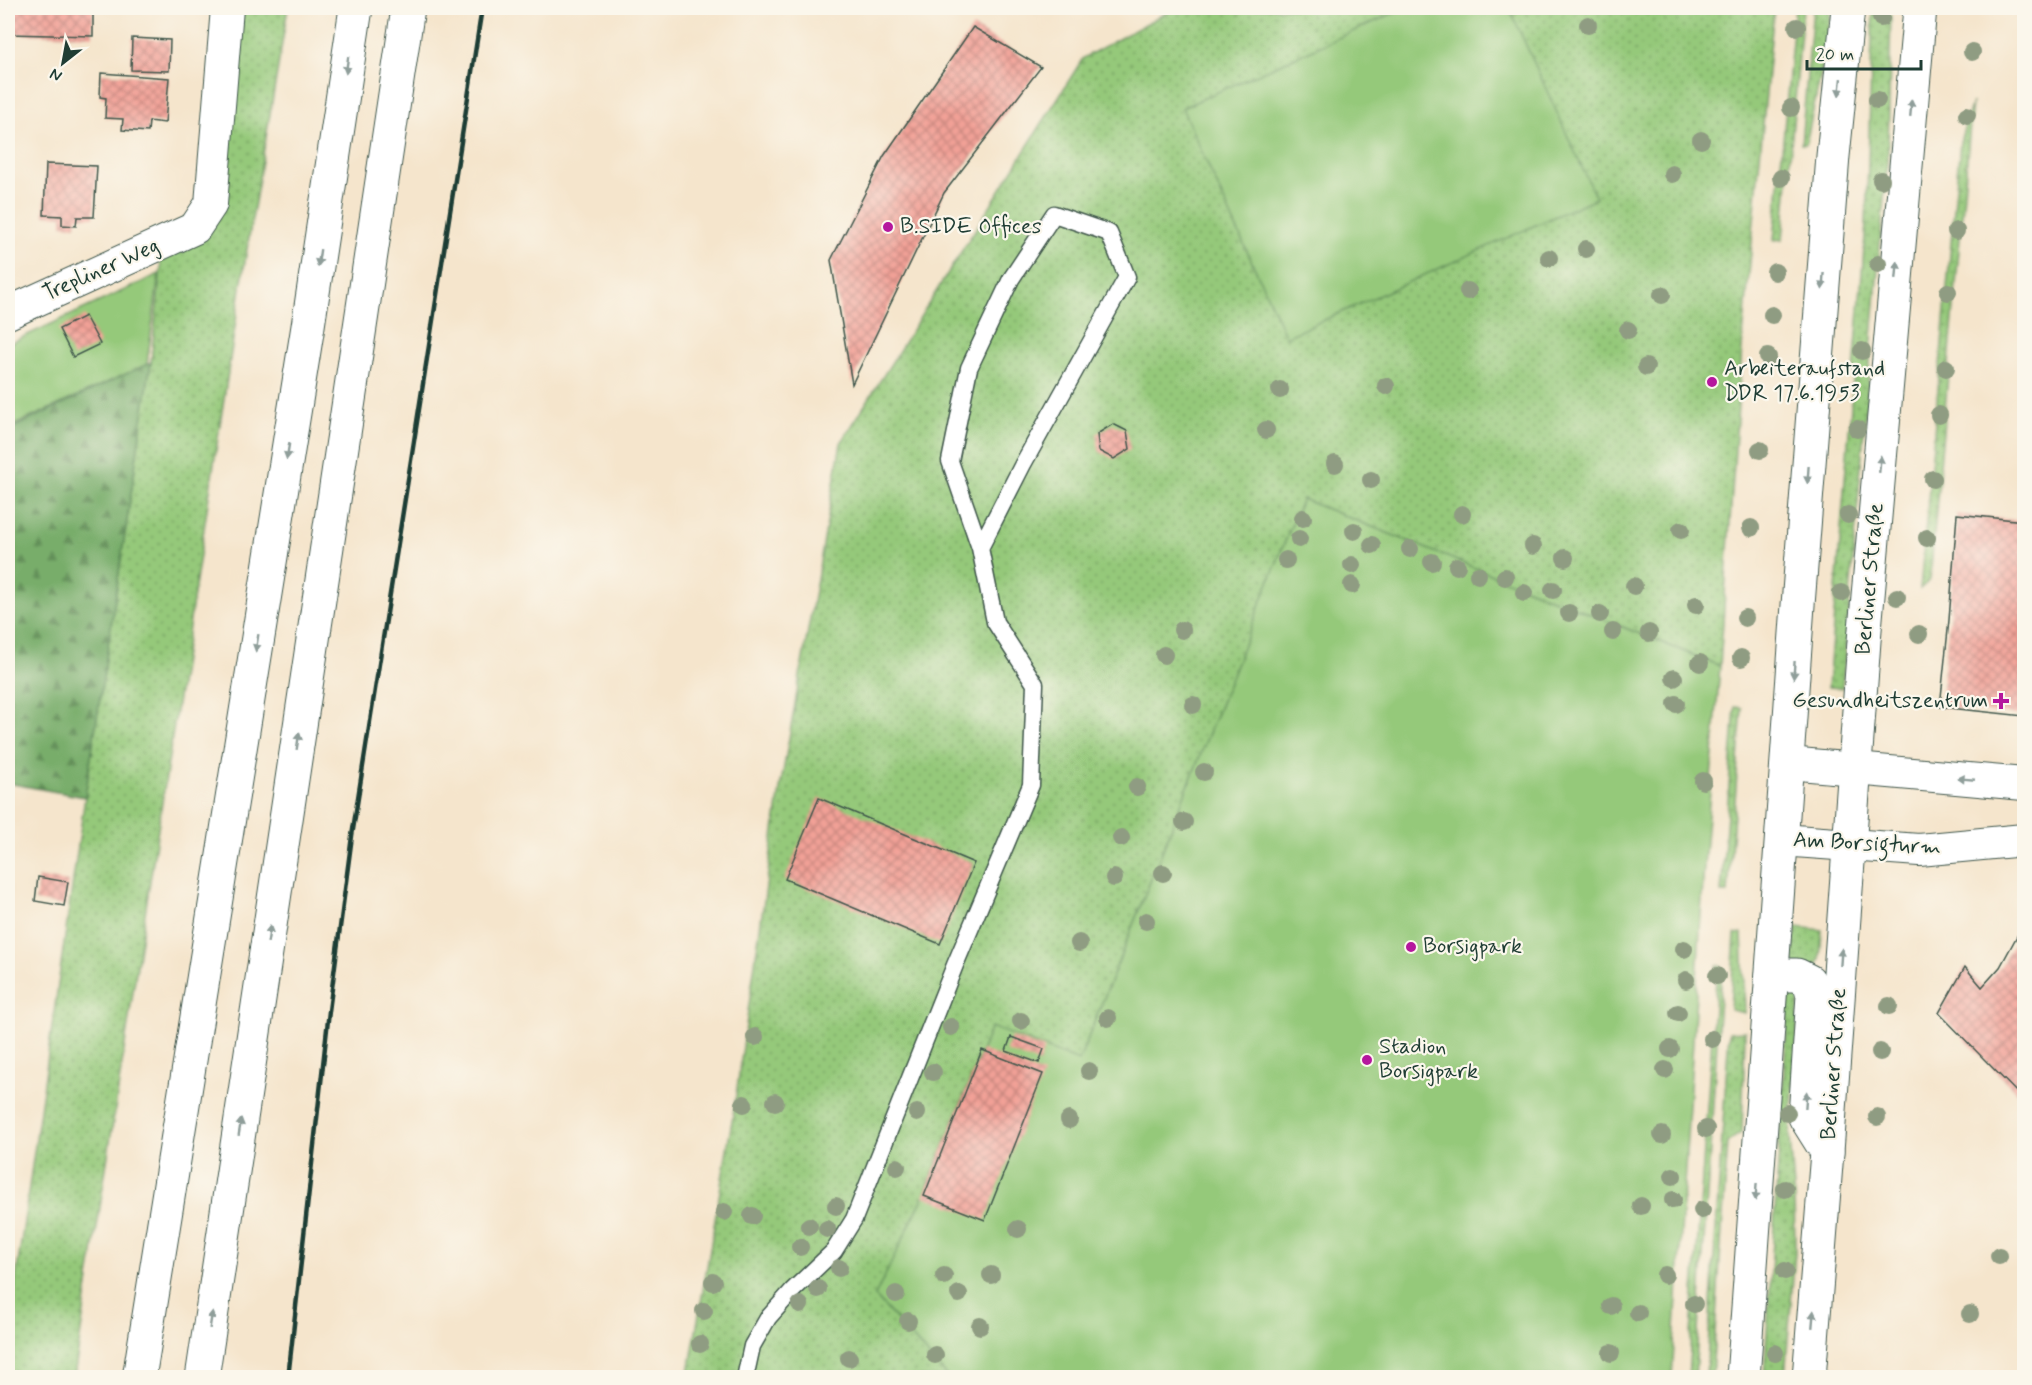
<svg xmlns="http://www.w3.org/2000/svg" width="2032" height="1385" font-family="Mynerve,sans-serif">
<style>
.grass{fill:url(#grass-dots);stroke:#5a8357;stroke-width:1.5}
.forest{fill:url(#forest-firs);stroke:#4c754f;stroke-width:1.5}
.garden{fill:#95c97a;stroke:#5a8357;stroke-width:1.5}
.building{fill:url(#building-cross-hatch)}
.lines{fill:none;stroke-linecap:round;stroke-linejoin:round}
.service-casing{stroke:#3f564b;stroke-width:19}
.minor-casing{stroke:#3f564b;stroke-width:34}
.secondary-casing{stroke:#3f564b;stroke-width:35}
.motorway-casing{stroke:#3f564b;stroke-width:35}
.service{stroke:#fff;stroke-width:16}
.minor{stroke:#fff;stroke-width:32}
.secondary{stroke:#fff;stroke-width:33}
.motorway{stroke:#fff;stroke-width:33}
.rail{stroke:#1f3d34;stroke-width:4.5}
.tree{fill:#8f9c82}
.oneway{fill:#8f9e9a}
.poi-dot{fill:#b5179e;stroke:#fbf7ec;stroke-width:2}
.labels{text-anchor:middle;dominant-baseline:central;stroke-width:4.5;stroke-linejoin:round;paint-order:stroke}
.poi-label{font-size:22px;fill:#1f3d34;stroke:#fbf7ec;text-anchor:start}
.street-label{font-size:22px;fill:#1f3d34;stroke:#fbf7ec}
</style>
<defs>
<pattern id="grass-dots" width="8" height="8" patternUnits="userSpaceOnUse" patternTransform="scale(1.5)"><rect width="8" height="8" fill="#95c97a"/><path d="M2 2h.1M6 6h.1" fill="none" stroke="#79a465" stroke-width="1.8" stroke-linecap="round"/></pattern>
<pattern id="forest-firs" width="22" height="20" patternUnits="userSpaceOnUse" patternTransform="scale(1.5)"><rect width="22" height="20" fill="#78ad6a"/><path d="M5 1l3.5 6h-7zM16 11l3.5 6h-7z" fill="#628e58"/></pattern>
<pattern id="building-cross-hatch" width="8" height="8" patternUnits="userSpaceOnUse" patternTransform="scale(1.5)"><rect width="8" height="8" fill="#f2a197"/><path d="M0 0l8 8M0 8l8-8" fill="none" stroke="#c3847c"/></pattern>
</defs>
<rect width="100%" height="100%" fill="#fbf7ec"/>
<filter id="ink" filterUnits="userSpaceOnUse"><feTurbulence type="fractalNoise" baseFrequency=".0167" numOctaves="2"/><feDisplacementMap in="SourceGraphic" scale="12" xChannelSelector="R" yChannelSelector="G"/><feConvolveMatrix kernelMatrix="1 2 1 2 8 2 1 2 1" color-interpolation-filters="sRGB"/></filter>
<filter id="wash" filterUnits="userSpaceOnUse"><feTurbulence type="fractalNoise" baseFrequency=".008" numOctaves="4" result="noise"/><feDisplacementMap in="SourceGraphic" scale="24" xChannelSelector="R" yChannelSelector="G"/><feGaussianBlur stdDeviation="1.35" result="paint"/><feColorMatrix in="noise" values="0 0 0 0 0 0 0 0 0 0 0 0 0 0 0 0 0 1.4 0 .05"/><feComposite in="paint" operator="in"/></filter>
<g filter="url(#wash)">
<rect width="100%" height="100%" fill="#f5e5cc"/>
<g class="grass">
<path d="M243,8H288L246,255L74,1377L8,1378V1333L85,797L151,362L161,267L157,252L208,230Z"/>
<path d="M1175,8H1774L1742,348L1720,666L1302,499L1079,1061L991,1028L924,1196L875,1296L948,1377L688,1378L734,1109L780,789L841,443L1083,58Z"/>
<path d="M1795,8H1803L1783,239L1774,240Z"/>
<path d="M1813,8H1831L1823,64L1806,144H1801Z"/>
<path d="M1873,8H1891L1888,151L1842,688L1828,687L1866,224Z"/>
<path d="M1972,102L1930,580L1920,589L1960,142Z"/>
<path d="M1735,707L1742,708L1728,893H1721Z"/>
<path d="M1796,927L1822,930L1820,959L1817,967L1795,965L1793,958Z"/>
<path d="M1742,933L1745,1013L1730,1010L1735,934Z"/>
<path d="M1717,965L1722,967L1695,1377H1688Z"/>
<path d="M1793,994L1799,997L1790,1137L1794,1188L1795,1252L1785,1377L1764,1378L1789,996Z"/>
<path d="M1745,1031L1742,1132L1728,1142L1712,1377H1706L1729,1032Z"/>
</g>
<path class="forest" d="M151,362L85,797L8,783V430Z"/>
<g class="garden">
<path d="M1405,8H1509L1596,198L1286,337L1182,108Z"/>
<path d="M159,274L147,364L8,428V344Z"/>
<path d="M1302,499L1720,666L1704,866L1672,1377H948L875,1296L924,1196L991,1027L1079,1061Z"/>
</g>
<g id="blocks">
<g class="building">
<path d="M8,8H93V36L8,34Z"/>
<path d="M973,27L1041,67L944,193L852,384L831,260L884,156Z"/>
<path d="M132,38L170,40L169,71L131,70Z"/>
<path d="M101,73L169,78L165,123L149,121L148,132L122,130L123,119L105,118L106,98L100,97Z"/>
<path d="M46,164L97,166L94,217H77L76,226L62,225V216L44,215Z"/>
<path d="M85,316L100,344L73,357L59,329Z"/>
<path d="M1113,424L1127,431L1130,449L1114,459L1099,451L1097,434Z"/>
<path d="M1957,514L2024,521V716L1940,707L1949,620Z"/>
<path d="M819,798L974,863L940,944L785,879Z"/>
<path d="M38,877L68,882L64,906L35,901Z"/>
<path d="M2024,923V1100L1939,1013L1965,967L1982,987L2000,967Z"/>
<path d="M1011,1037L1044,1049L1039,1063L1006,1051Z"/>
<path d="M982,1050L1043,1074L985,1220L924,1196Z"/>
</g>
</g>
</g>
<g filter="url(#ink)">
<use href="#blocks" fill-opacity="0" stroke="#3f564b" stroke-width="1.5"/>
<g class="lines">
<defs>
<path id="service" d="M745,1378L752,1346L768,1318L792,1291L834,1251L854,1219L955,965L1031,785L1035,684L995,622L980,548L950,461L969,368L1011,279L1054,214L1109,233L1127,277L1023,464L980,548"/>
<g id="minor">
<path d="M8,313L195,228L211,204L227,8"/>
<path d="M1788,763L2024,784"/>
<path d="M1781,840L1919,850L2024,840"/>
</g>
<g id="secondary">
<path d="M1772,975H1797L1809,981L1813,995L1805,1117L1827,1152"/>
<path d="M1743,1378L1798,605L1833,156L1848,8"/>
<path d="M1809,1378L1827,1152L1864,641L1920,8"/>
</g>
<g id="motorway">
<path d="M139,1378L308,326L356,8"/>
<path d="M202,1378L408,8"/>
</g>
</defs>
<use href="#service" class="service-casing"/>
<use href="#minor" class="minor-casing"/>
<use href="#secondary" class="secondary-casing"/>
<use href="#motorway" class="motorway-casing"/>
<use href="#service" class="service"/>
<use href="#minor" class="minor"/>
<use href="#secondary" class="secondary"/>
<use href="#motorway" class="motorway"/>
<path class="rail" d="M288,1378L329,1011L352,836L482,8"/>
</g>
<g class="tree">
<circle cx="1881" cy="18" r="9"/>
<circle cx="1588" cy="25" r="9"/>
<circle cx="1797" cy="27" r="9"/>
<circle cx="1972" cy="52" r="9"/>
<circle cx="1877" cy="100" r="9"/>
<circle cx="1791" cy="108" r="9"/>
<circle cx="1967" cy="115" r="9"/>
<circle cx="1701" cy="140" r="9"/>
<circle cx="1672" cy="174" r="9"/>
<circle cx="1781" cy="178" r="9"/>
<circle cx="1881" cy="180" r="9"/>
<circle cx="1956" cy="231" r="9"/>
<circle cx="1586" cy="249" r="9"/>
<circle cx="1549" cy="258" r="9"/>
<circle cx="1878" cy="264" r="9"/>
<circle cx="1775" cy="272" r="9"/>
<circle cx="1468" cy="291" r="9"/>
<circle cx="1948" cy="292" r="9"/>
<circle cx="1662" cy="295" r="9"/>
<circle cx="1772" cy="315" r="9"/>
<circle cx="1628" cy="330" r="9"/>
<circle cx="1862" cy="351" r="9"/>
<circle cx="1768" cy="357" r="9"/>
<circle cx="1646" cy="367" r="9"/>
<circle cx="1946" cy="368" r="9"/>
<circle cx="1386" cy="386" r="9"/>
<circle cx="1280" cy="390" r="9"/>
<circle cx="1939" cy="415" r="9"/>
<circle cx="1857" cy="429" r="9"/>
<circle cx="1266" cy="430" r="9"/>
<circle cx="1760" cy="450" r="9"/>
<circle cx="1335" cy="464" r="9"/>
<circle cx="1933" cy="479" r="9"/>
<circle cx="1371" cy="480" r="9"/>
<circle cx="1462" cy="514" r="9"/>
<circle cx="1848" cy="515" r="9"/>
<circle cx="1303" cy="518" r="9"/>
<circle cx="1751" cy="528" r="9"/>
<circle cx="1681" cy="530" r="9"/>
<circle cx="1354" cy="531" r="9"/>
<circle cx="1927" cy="538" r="9"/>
<circle cx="1299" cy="539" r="9"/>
<circle cx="1372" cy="545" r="9"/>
<circle cx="1533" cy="546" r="9"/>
<circle cx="1410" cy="549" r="9"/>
<circle cx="1565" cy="558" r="9"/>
<circle cx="1286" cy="560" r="9"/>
<circle cx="1432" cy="562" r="9"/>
<circle cx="1352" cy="565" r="9"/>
<circle cx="1457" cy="566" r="9"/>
<circle cx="1478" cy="575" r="9"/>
<circle cx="1505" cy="577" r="9"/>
<circle cx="1352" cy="585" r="9"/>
<circle cx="1634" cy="586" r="9"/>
<circle cx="1553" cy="590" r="9"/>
<circle cx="1524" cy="593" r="9"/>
<circle cx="1841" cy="593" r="9"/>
<circle cx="1897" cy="597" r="9"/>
<circle cx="1696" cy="605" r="9"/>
<circle cx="1569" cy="613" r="9"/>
<circle cx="1600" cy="614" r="9"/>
<circle cx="1745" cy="618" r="9"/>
<circle cx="1182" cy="630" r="9"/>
<circle cx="1613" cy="632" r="9"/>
<circle cx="1649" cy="633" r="9"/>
<circle cx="1919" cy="634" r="9"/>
<circle cx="1164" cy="655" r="9"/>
<circle cx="1741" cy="658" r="9"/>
<circle cx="1700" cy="663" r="9"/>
<circle cx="1674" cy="678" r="9"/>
<circle cx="1676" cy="704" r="9"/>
<circle cx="1193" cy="705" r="9"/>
<circle cx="1204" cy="772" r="9"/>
<circle cx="1703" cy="781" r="9"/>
<circle cx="1137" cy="787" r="9"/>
<circle cx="1184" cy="822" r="9"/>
<circle cx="1121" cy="838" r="9"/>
<circle cx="1163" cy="873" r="9"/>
<circle cx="1114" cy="878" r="9"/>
<circle cx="1146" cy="921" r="9"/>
<circle cx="1079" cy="943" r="9"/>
<circle cx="1684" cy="949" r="9"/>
<circle cx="1717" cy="976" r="9"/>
<circle cx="1686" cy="980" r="9"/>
<circle cx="1889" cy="1006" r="9"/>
<circle cx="1678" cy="1013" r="9"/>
<circle cx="1108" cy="1018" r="9"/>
<circle cx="1021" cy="1021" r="9"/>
<circle cx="951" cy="1027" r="9"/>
<circle cx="755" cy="1037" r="9"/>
<circle cx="1712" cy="1039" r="9"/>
<circle cx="1670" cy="1049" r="9"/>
<circle cx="1880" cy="1052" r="9"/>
<circle cx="1665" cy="1070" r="9"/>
<circle cx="1089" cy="1071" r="9"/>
<circle cx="933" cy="1072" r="9"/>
<circle cx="775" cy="1102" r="9"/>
<circle cx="744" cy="1104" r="9"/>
<circle cx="917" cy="1113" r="9"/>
<circle cx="1787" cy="1113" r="9"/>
<circle cx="1877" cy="1117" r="9"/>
<circle cx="1069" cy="1120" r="9"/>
<circle cx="1706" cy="1129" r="9"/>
<circle cx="1662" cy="1135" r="9"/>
<circle cx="897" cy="1167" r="9"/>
<circle cx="1673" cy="1176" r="9"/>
<circle cx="1785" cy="1189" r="9"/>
<circle cx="1673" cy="1200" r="9"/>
<circle cx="836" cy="1206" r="9"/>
<circle cx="1641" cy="1206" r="9"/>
<circle cx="1702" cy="1210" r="9"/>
<circle cx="724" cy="1212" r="9"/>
<circle cx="752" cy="1216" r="9"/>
<circle cx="809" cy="1226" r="9"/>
<circle cx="827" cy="1229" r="9"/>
<circle cx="1018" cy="1229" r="9"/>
<circle cx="800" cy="1247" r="9"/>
<circle cx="1999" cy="1256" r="9"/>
<circle cx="839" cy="1268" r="9"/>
<circle cx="1785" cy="1271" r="9"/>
<circle cx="991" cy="1275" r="9"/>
<circle cx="1665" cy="1275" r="9"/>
<circle cx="944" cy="1276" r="9"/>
<circle cx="713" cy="1282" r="9"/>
<circle cx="818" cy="1289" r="9"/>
<circle cx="896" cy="1294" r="9"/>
<circle cx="959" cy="1294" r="9"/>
<circle cx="1694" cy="1304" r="9"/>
<circle cx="800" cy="1305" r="9"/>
<circle cx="1611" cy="1306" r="9"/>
<circle cx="704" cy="1311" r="9"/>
<circle cx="1638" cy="1313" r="9"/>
<circle cx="1970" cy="1314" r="9"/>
<circle cx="908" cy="1321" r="9"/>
<circle cx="980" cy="1326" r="9"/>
<circle cx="700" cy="1344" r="9"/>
<circle cx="1611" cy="1353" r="9"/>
<circle cx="1775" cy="1353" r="9"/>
<circle cx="935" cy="1355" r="9"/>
<circle cx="849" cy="1358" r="9"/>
</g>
<defs><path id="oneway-solid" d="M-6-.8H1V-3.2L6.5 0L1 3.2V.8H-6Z" transform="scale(1.5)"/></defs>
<g class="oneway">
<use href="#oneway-solid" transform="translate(347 65) rotate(98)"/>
<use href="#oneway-solid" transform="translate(1840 87) rotate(96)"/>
<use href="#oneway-solid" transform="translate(1911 108) rotate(-85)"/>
<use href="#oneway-solid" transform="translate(319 258) rotate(98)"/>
<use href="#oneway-solid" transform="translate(1897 270) rotate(-85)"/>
<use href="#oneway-solid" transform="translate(1823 281) rotate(94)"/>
<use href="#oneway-solid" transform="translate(288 451) rotate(99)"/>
<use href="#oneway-solid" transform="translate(1880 464) rotate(-85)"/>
<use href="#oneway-solid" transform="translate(1808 475) rotate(94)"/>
<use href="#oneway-solid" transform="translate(257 643) rotate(99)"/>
<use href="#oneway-solid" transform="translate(1794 670) rotate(94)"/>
<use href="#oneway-solid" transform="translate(298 741) rotate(-81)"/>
<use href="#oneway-solid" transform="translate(1966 779) rotate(-175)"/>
<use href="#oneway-solid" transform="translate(269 934) rotate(-81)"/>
<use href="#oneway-solid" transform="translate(1841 957) rotate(-86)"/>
<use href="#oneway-solid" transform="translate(1806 1100) rotate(-86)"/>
<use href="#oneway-solid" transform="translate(240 1127) rotate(-81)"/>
<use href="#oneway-solid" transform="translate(1756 1192) rotate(94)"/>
<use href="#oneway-solid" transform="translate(1813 1319) rotate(-85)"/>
<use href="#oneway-solid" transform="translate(211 1320) rotate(-81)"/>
</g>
</g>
<g class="poi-dot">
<circle cx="888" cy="227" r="6"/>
<circle cx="1712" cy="382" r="6"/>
<path d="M1998 692h6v6h6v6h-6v6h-6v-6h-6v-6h6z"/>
<circle cx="1411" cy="947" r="6"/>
<circle cx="1367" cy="1060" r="6"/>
</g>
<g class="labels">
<g class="poi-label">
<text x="900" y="227">B.SIDE Offices</text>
<text x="1724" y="369">Arbeiteraufstand<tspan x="1724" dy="25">DDR 17.6.1953</tspan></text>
<text x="1988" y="701" text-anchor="end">Gesundheitszentrum</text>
<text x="1423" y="947">Borsigpark</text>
<text x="1379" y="1047">Stadion<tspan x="1379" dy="25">Borsigpark</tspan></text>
</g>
<g class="street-label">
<text transform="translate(101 270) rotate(-24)">Trepliner Weg</text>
<text transform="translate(1870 579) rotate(-85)">Berliner Straße</text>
<text transform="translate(1867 844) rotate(3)">Am Borsigturm</text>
<text transform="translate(1834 1064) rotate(-86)">Berliner Straße</text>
</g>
</g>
<rect width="2032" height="1385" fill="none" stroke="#fbf7ec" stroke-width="30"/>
<g transform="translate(63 63) rotate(211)" stroke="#fbf7ec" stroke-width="4.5" paint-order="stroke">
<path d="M0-4.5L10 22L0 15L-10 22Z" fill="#1f3d34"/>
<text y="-9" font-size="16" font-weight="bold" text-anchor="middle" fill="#1f3d34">N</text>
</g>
<path d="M1807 60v9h114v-9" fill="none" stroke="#1f3d34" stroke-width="3"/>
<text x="1816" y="60" font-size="18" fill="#1f3d34" stroke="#fbf7ec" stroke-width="4.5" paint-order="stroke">20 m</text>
</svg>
